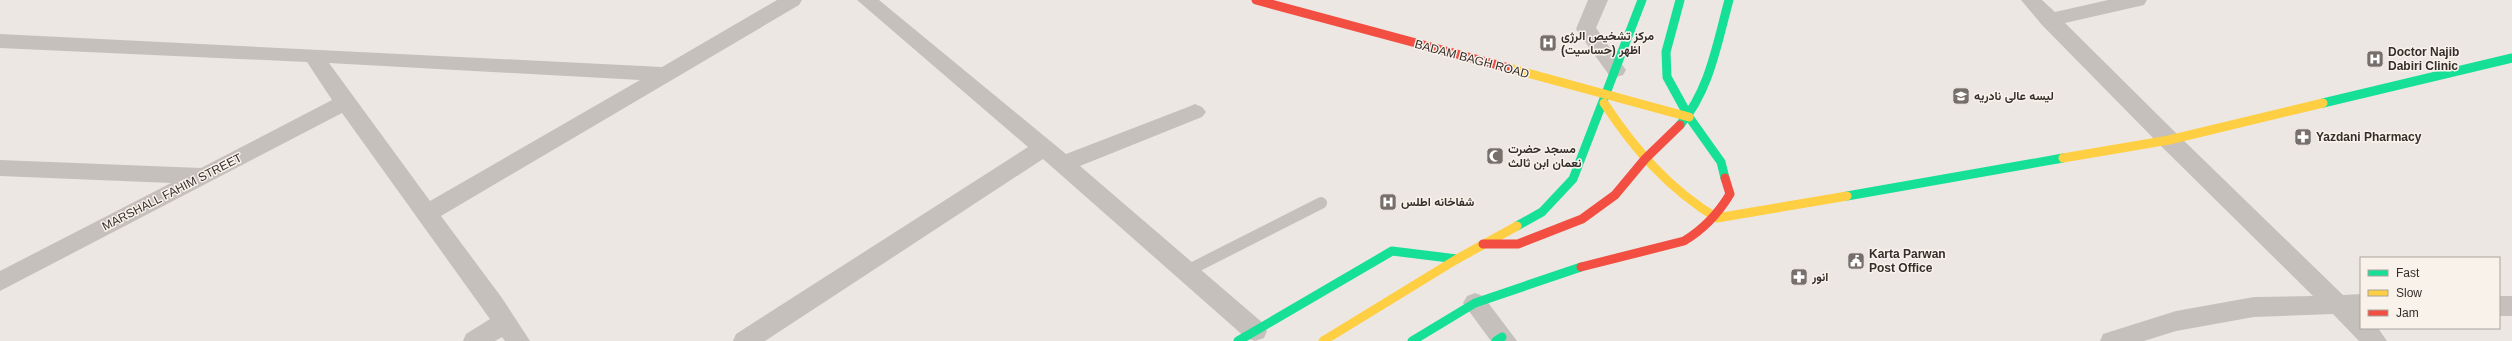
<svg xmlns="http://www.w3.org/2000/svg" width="2512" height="341" font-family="Arial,Vazirmatn,sans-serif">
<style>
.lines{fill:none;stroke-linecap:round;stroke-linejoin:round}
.lane{stroke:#c5c0bc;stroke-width:12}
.street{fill:#c5c0bc;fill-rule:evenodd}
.fast{stroke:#16e098;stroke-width:9}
.slow{stroke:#ffcf43;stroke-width:9}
.jam{stroke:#f24e42;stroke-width:9}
.labels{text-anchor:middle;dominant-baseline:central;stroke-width:3;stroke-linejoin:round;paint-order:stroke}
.poi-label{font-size:12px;font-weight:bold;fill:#362e2a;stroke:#f8f2eb;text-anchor:start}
.street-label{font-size:12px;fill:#362e2a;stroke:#f8f2eb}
</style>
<rect width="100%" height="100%" fill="#ece7e3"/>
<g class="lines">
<path class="lane" d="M1187,271L1321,203"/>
<g class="street">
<path d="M777,0H802L799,5L441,216L502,298L530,341H505L502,337L495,341H463L466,334L490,319L342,113L0,291V271L171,183L0,176V160L201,168L332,100L307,62L0,48V34L662,67ZM329,63L640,80L430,201Z"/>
<path d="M857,0H879L1066,154L1188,107L1195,104L1202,107L1206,112L1202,117L1080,166L1264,324L1267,331L1264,338L1255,341L1246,338L1043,159L765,341H733L736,334L1028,147Z"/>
<path d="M1588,0H1608L1596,28L1626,70L1623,75L1616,77L1609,75L1576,29Z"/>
<path d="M2021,0H2042L2055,12L2108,0H2147L2144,5L2065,23L2177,134L2343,295L2361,294V328H2378L2387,341H2359L2333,314L2254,317L2176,331L2144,341H2100L2103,334L2176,311L2254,297L2313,296L2161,146L2042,25Z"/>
<path d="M1475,293L1483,296L1517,341H1491L1463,303L1467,296Z"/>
<rect x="2499" y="296" width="13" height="20"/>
</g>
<g class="fast">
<path d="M1680,0L1666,52L1667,77L1689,117L1721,162L1725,178"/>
<path d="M2323,103L2512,58"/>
<path d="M1680,125C1710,90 1717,43 1729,0"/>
<path d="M1847,196L2063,158"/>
<path d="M1517,226L1542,212L1573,179L1642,0"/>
<path d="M1238,341L1392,251L1457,259"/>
<path d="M1412,341L1475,303L1581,267"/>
<path d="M1496,341L1502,337"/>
</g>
<g class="slow">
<path d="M1509,68L1689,117"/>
<path d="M1604,103C1635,150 1669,189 1717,218L1847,196"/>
<path d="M2063,158L2169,140L2323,103"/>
<path d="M1323,341L1457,259L1517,226"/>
</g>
<g class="jam">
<path d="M1256,0L1509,68"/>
<path d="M1483,244H1518L1582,219L1615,195L1645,159L1680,125"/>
<path d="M1581,267L1684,241C1704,229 1718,214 1730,194L1725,178"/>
</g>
</g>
<defs>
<symbol id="hospital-square" viewBox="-11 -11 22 22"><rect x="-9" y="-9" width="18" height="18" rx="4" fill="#766f6b" stroke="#f8f2eb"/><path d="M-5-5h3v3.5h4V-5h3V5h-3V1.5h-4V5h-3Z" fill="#fff"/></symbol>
<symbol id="school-square" viewBox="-11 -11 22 22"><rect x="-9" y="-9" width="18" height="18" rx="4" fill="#766f6b" stroke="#f8f2eb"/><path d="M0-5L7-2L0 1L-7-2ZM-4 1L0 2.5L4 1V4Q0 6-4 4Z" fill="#fff"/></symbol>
<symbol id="pharmacy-square" viewBox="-11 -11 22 22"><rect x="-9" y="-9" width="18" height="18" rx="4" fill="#766f6b" stroke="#f8f2eb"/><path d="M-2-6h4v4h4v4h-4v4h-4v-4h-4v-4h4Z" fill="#fff"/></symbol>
<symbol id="mosque-square" viewBox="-11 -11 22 22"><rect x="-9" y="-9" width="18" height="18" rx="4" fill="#766f6b" stroke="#f8f2eb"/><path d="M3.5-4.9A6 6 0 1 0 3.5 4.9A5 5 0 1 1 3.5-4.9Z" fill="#fff"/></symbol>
<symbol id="civic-square" viewBox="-11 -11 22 22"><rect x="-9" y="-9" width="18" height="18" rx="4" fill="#766f6b" stroke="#f8f2eb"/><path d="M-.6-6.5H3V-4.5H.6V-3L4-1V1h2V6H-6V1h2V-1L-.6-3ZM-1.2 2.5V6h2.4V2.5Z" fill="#fff"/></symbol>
</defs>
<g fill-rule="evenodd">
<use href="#hospital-square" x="1538" y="33" width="20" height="20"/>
<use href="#hospital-square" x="2365" y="49" width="20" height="20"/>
<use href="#school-square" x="1951" y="86" width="20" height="20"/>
<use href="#pharmacy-square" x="2293" y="127" width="20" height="20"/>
<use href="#mosque-square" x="1485" y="146" width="20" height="20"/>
<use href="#hospital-square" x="1378" y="192" width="20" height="20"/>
<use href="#civic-square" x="1846" y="251" width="20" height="20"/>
<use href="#pharmacy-square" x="1789" y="267" width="20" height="20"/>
</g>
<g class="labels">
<g class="poi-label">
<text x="1561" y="36">مرکز تشخیص الرژی<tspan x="1561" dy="14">(حساسیت) اظهر</tspan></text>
<text x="2388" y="52">Doctor Najib<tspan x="2388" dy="14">Dabiri Clinic</tspan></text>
<text x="1974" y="96">لیسه عالی نادریه</text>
<text x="2316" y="137">Yazdani Pharmacy</text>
<text x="1508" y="149">مسجد حضرت<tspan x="1508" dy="14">نعمان ابن ثالث</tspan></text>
<text x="1401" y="202">شفاخانه اطلس</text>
<text x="1869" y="254">Karta Parwan<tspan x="1869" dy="14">Post Office</tspan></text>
<text x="1812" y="277">انور</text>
</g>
<g class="street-label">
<text transform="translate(1472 59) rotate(15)">BADAM BAGH ROAD</text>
<text transform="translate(172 192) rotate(-27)">MARSHALL FAHIM STREET</text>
</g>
</g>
<rect x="2360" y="257" width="140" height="72" fill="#f8f2eb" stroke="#aaa49e"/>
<rect x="2368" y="270" width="20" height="6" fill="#16e098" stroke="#aaa49e"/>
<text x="2396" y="277" font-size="12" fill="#362e2a">Fast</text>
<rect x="2368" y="290" width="20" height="6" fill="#ffcf43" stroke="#aaa49e"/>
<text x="2396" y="297" font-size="12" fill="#362e2a">Slow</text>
<rect x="2368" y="310" width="20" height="6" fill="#f24e42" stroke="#aaa49e"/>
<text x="2396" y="317" font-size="12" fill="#362e2a">Jam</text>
</svg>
